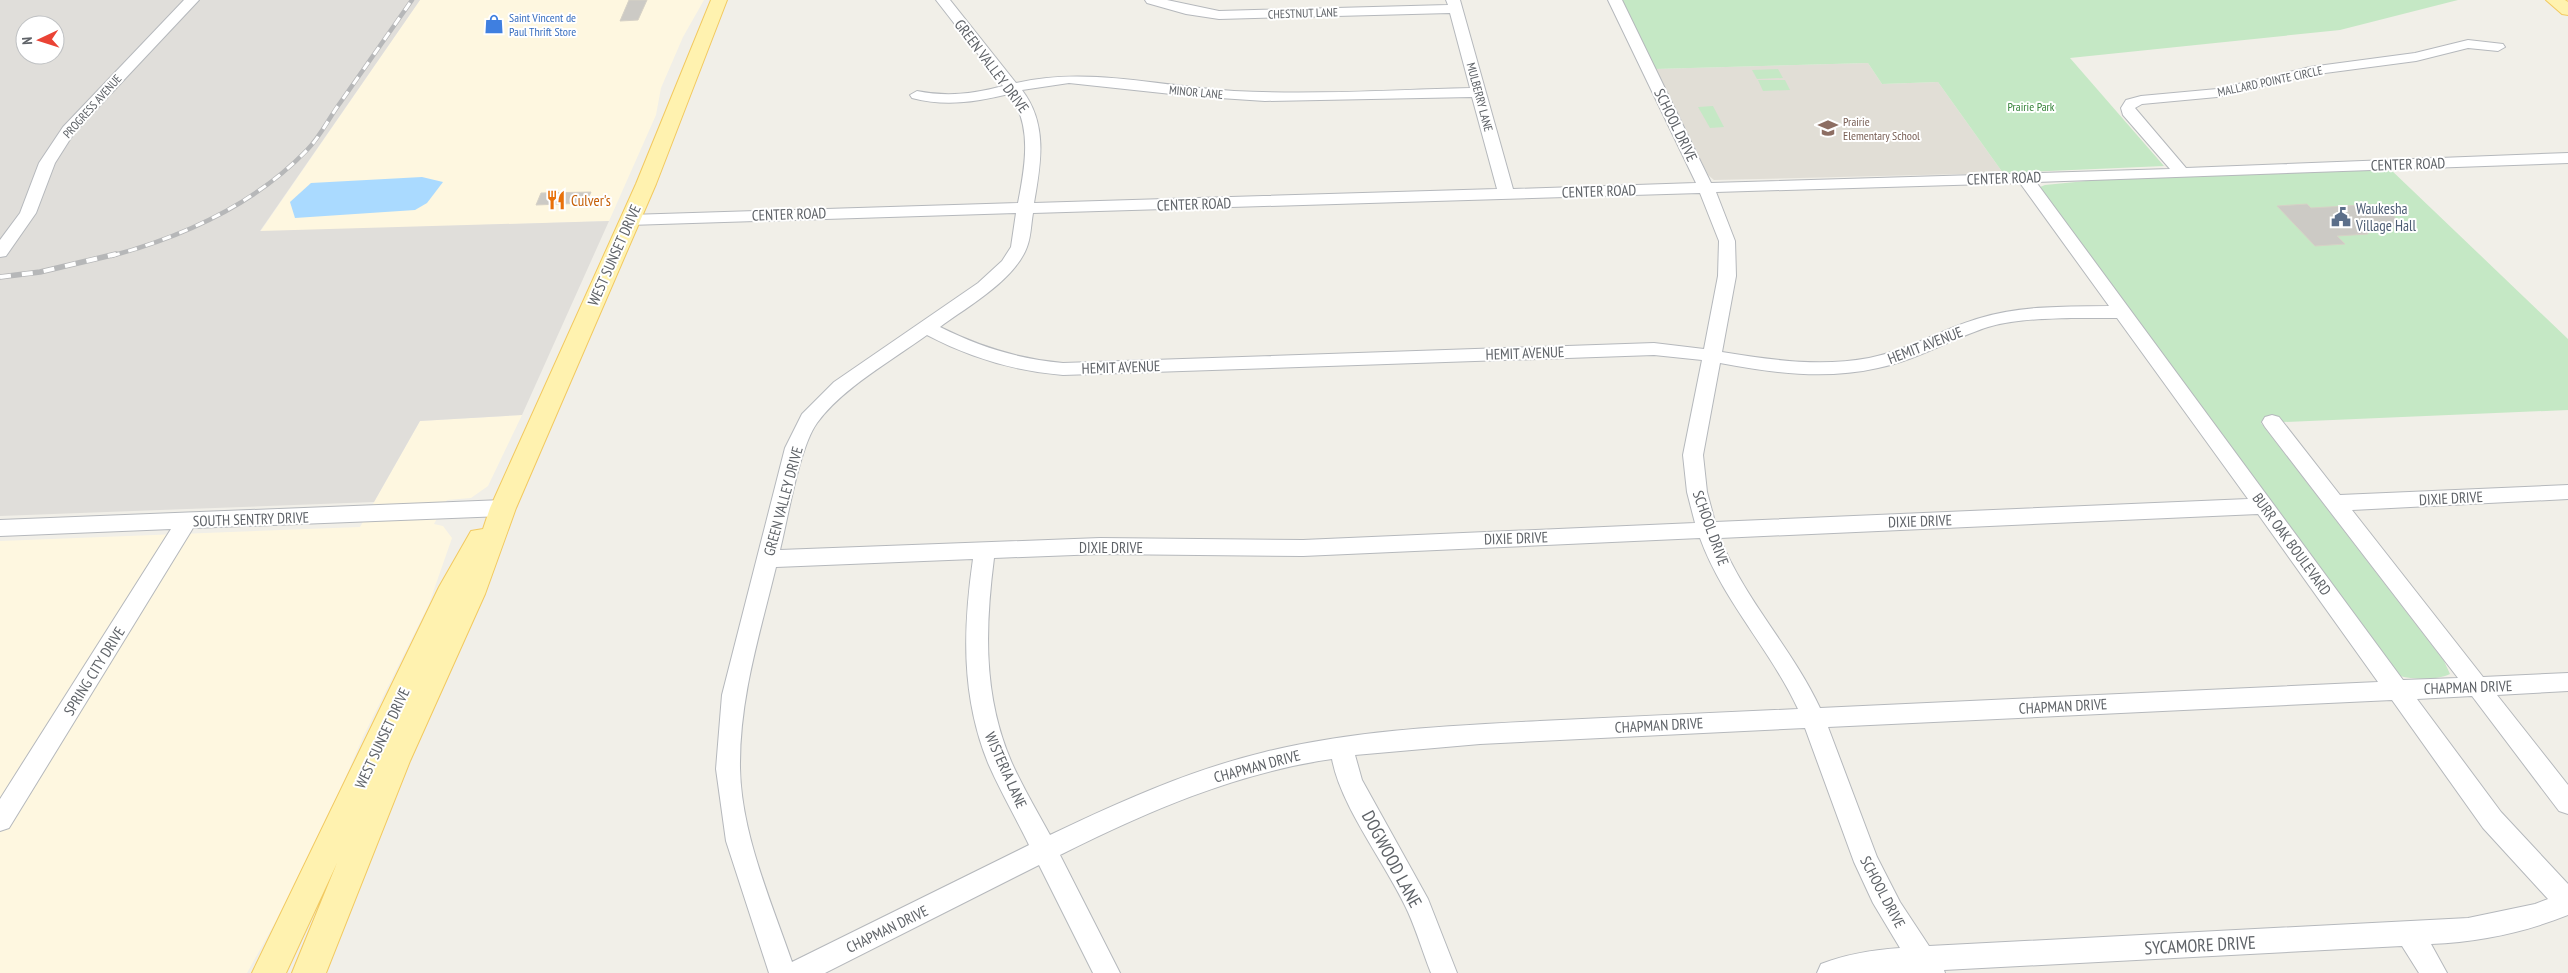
<svg xmlns="http://www.w3.org/2000/svg" width="2568" height="973" font-family="'PT Sans Narrow',sans-serif">
<style>
.commercial{fill:#fef7e0}
.industrial{fill:#e0deda;fill-rule:evenodd}
.education{fill:#e1ded6}
.green{fill:#c5e8c5}
.water{fill:#aadaff}
.building{fill:#cccac5;stroke:#d6d1c6}
.lines{fill:none;stroke-linecap:round;stroke-linejoin:round}
.minor-casing{stroke:#b5b8bc;stroke-width:2}
.major-casing{stroke:#f2c960;stroke-width:2}
.minor{fill:#fff;fill-rule:evenodd}
.major{fill:#fff2af;fill-rule:evenodd}
.rail-far1-casing{stroke:#b6b7b8;stroke-width:4.5}
.rail-casing{stroke:#b6b7b8;stroke-width:5.5}
.rail-far1{stroke:#fff;stroke-width:3;stroke-dasharray:9;stroke-linecap:butt}
.rail{stroke:#fff;stroke-width:4;stroke-dasharray:11;stroke-linecap:butt}
.labels{text-anchor:middle;dominant-baseline:central;stroke-width:4;stroke-linejoin:round;paint-order:stroke}
.far-street-label{font-size:12px;fill:#5f6368;stroke:#fff}
.far-shop-label{font-size:12px;fill:#366cbe;stroke:#fff;text-anchor:start}
.far-park-label{font-size:12px;fill:#348238;stroke:#fff}
.far-education-label{font-size:12px;fill:#785e54;stroke:#fff;text-anchor:start}
.street-label{font-size:15px;fill:#5f6368;stroke:#fff}
.food-label{font-size:15px;fill:#c56008;stroke:#fff;text-anchor:start}
.service-label{font-size:15px;fill:#4e5e75;stroke:#fff;text-anchor:start}
.near-street-label{font-size:18px;fill:#5f6368;stroke:#fff}
</style>
<rect width="100%" height="100%" fill="#f1efe8"/>
<g class="commercial">
<path d="M420,0H704L683,37L661,88L656,115L609,221L260,232Z"/>
<path d="M522,415L488,486L471,498L447,500L434,524L443,526L452,538L429,604L363,737L312,856L247,973H0V541L360,527L420,421Z"/>
</g>
<path class="industrial" d="M0,0H420L260,231L609,221L522,415L420,421L374,502L0,516ZM25,25H55V55H25Z"/>
<path class="education" d="M1868,63L1882,84L1938,82L2003,173L1714,180L1708,175L1655,69Z"/>
<g class="green">
<path d="M1621,0H2458L2340,30L2070,58L2164,166L2003,173L1938,82L1882,84L1868,63L1655,69Z"/>
<path d="M1778,69L1783,78L1757,79L1752,70Z"/>
<path d="M1758,80H1785L1790,90L1763,91Z"/>
<path d="M1713,106L1724,127L1710,128L1698,107Z"/>
<path d="M2389,168L2568,339V410L2261,423L2444,661L2450,674C2437,680 2414,680 2400,676L2040,191V187L2045,185L2106,179Z"/>
</g>
<path class="water" d="M422,177L443,182L427,203L415,210L295,218L290,202L311,183Z"/>
<g class="building">
<path d="M629,0H647L638,20L620,21Z"/>
<path d="M591,192L586,203L536,205L541,193Z"/>
<path d="M2307,204L2311,208L2381,204L2404,226L2365,228L2368,234L2337,236L2345,244L2315,246L2277,206Z"/>
</g>
<g class="lines">
<defs>
<g id="minor">
<path d="M184,0H199L74,133L55,163L36,213L6,256L0,257V240L20,213L39,163L63,127Z"/>
<path d="M936,0H950L1016,83C1088,66 1162,87 1234,91C1313,95 1391,90 1470,88L1450,13L1219,19L1186,14L1147,3L1145,0H1167L1219,11L1448,5L1446,0H1460L1513,189L1696,183L1608,0H1622L1711,183L2170,169L2123,115L2121,108L2126,100L2141,96L2217,89L2310,67L2415,53L2468,40L2503,44L2505,47L2498,51L2468,48L2416,61L2310,75L2217,97L2142,104L2135,108L2186,168L2568,153V163L2036,182L2403,680L2458,678L2265,427L2262,422L2265,417L2272,415L2279,417L2340,495L2568,485V499L2352,510L2483,677L2568,673V691L2497,695L2568,785V814L2559,811L2472,696L2417,699L2501,812L2568,884V915C2523,933 2478,942 2431,944L2447,973H2419L2402,946L1944,970L1945,973H1817L1821,964C1847,954 1872,950 1900,948L1873,903L1854,862L1805,728L1480,744L1355,755L1362,780L1428,899L1457,973H1431C1423,953 1417,932 1408,912C1387,865 1341,808 1332,759C1235,773 1146,812 1060,855L1120,973H1093L1039,865L825,973H769L726,841L716,769L722,695L785,448L802,414L834,382L978,283L1002,261L1011,247L1016,213L629,225L621,220L629,215L1018,203C1025,167 1033,125 1009,94C975,102 946,107 912,98L910,95L917,91C947,97 973,94 1003,86ZM1069,83L1190,96L1265,101L1472,97L1497,189L1034,203C1041,163 1048,124 1022,90ZM2020,183L2109,306C2066,307 2022,305 1980,318C1942,329 1909,350 1869,358C1820,367 1771,360 1722,352L1736,276L1735,241L1716,192ZM1700,193L1719,241L1718,276L1704,349L1654,343L1063,363C1018,359 980,347 940,327C967,307 1015,280 1027,247C1031,237 1031,224 1033,213ZM2071,318H2117L2248,499L1715,522L1707,492L1703,455L1720,363C1773,373 1825,380 1878,368C1917,360 1951,339 1988,327C2015,319 2044,319 2071,318ZM927,335C971,358 1014,371 1063,375L1654,355L1702,360L1683,455L1687,492L1695,523L1303,540L1100,538L780,550C788,518 799,448 817,423C841,389 894,359 927,335ZM2258,514L2378,682L1820,708C1792,648 1744,599 1720,538ZM1700,538C1723,601 1770,649 1798,709C1712,713 1626,717 1540,721C1447,726 1355,730 1265,752C1190,770 1119,802 1050,835C1037,811 1022,786 1011,761C983,695 985,628 994,558L1100,554L1303,556ZM973,559C963,629 961,696 988,763C1000,791 1016,818 1029,845L792,962C771,901 741,833 740,768C739,699 760,633 776,567ZM2392,700L2483,828L2548,899L2535,904L2468,918L1929,946L1900,902L1877,857L1828,727Z"/>
<path d="M503,500L510,503L513,508L510,513L503,516L193,528L9,828L0,831V799L171,529L0,536V520Z"/>
</g>
<g id="major">
<path d="M711,0H727L656,184L516,508L485,594L410,761L326,973H292L337,863L286,973H252L439,587L471,531L483,529L490,508L636,184Z"/>
<path d="M2546,0H2565L2568,2V15L2562,14Z"/>
</g>
</defs>
<use href="#minor" class="minor-casing"/>
<use href="#major" class="major-casing"/>
<use href="#minor" class="minor"/>
<use href="#major" class="major"/>
<defs>
<path id="rail-far1" d="M111,256C182,237 255,204 307,150C320,137 329,118 340,103C364,69 388,34 412,0"/>
<path id="rail" d="M0,277L40,272L116,254"/>
</defs>
<use href="#rail-far1" class="rail-far1-casing"/>
<use href="#rail" class="rail-casing"/>
<use href="#rail-far1" class="rail-far1"/>
<use href="#rail" class="rail"/>
</g>
<defs>
<symbol id="shop-bare" viewBox="-9 -9 18 18"><path d="M-5-2.5h2.3a2.7 3.5 0 0 1 5.4 0H5L5.5 6h-11ZM-1.5-2.5h3a1.5 2.3 0 0 0-3 0Z" fill="#3f7fe0" stroke="#fff" stroke-width="2.5" paint-order="stroke"/></symbol>
<symbol id="school-bare" viewBox="-9 -9 18 18"><path d="M0-5L7-2L0 1L-7-2ZM-4 1L0 2.5L4 1V4Q0 6-4 4Z" fill="#8d6e63" stroke="#fff" stroke-width="2.5" paint-order="stroke"/></symbol>
<symbol id="restaurant-bare" viewBox="-9 -9 18 18"><path d="M-5-6h1v4h1v-4h1v4h1v-4h1v5L-1.5 .5V6h-2V.5L-5-1ZM5-6V6H3V1.5H1.5Q1.5-4 5-6Z" fill="#e8710a" stroke="#fff" stroke-width="2.5" paint-order="stroke"/></symbol>
<symbol id="civic-bare" viewBox="-9 -9 18 18"><path d="M-.6-6.5H3V-4.5H.6V-3L4-1V1h2V6H-6V1h2V-1L-.6-3ZM-1.2 2.5V6h2.4V2.5Z" fill="#5c6f8a" stroke="#fff" stroke-width="2.5" paint-order="stroke"/></symbol>
</defs>
<g fill-rule="evenodd">
<use href="#shop-bare" x="480" y="10" width="28" height="28"/>
<use href="#school-bare" x="1814" y="114" width="28" height="28"/>
<use href="#restaurant-bare" x="542" y="186" width="28" height="28"/>
<use href="#civic-bare" x="2327" y="203" width="28" height="28"/>
</g>
<g class="labels">
<g class="far-street-label">
<text transform="translate(1303 13) rotate(-2)">CHESTNUT LANE</text>
<text transform="translate(2270 81) rotate(-12)">MALLARD POINTE CIRCLE</text>
<text transform="translate(1196 92) rotate(5)">MINOR LANE</text>
<text transform="translate(1480 97) rotate(75)">MULBERRY LANE</text>
<text transform="translate(92 106) rotate(-48)">PROGRESS AVENUE</text>
</g>
<g class="far-shop-label">
<text x="509" y="17">Saint Vincent de<tspan x="509" dy="14">Paul Thrift Store</tspan></text>
</g>
<g class="far-park-label">
<text x="2031" y="106">Prairie Park</text>
</g>
<g class="far-education-label">
<text x="1843" y="121">Prairie<tspan x="1843" dy="14">Elementary School</tspan></text>
</g>
<g class="street-label">
<text transform="translate(992 66) rotate(53)">GREEN VALLEY DRIVE</text>
<text transform="translate(1676 125) rotate(64)">SCHOOL DRIVE</text>
<text transform="translate(2408 164) rotate(-2)">CENTER ROAD</text>
<text transform="translate(2004 178) rotate(-2)">CENTER ROAD</text>
<text transform="translate(1599 191) rotate(-2)">CENTER ROAD</text>
<text transform="translate(1194 204) rotate(-2)">CENTER ROAD</text>
<text transform="translate(789 214) rotate(-2)">CENTER ROAD</text>
<text transform="translate(614 255) rotate(-66)">WEST SUNSET DRIVE</text>
<text transform="translate(1925 345) rotate(-21)">HEMIT AVENUE</text>
<text transform="translate(1525 353) rotate(-2)">HEMIT AVENUE</text>
<text transform="translate(1121 367) rotate(-2)">HEMIT AVENUE</text>
<text transform="translate(2451 498) rotate(-3)">DIXIE DRIVE</text>
<text transform="translate(783 501) rotate(-75)">GREEN VALLEY DRIVE</text>
<text transform="translate(251 519) rotate(-2)">SOUTH SENTRY DRIVE</text>
<text transform="translate(1920 521) rotate(-2)">DIXIE DRIVE</text>
<text transform="translate(1711 528) rotate(70)">SCHOOL DRIVE</text>
<text transform="translate(1516 538) rotate(-2)">DIXIE DRIVE</text>
<text transform="translate(2292 544) rotate(54)">BURR OAK BOULEVARD</text>
<text x="1111" y="547">DIXIE DRIVE</text>
<text transform="translate(94 671) rotate(-58)">SPRING CITY DRIVE</text>
<text transform="translate(2468 687) rotate(-2)">CHAPMAN DRIVE</text>
<text transform="translate(2063 706) rotate(-3)">CHAPMAN DRIVE</text>
<text transform="translate(1659 725) rotate(-3)">CHAPMAN DRIVE</text>
<text transform="translate(382 738) rotate(-65)">WEST SUNSET DRIVE</text>
<text transform="translate(1257 766) rotate(-15)">CHAPMAN DRIVE</text>
<text transform="translate(1006 770) rotate(66)">WISTERIA LANE</text>
<text transform="translate(1883 892) rotate(62)">SCHOOL DRIVE</text>
<text transform="translate(887 929) rotate(-26)">CHAPMAN DRIVE</text>
</g>
<g class="food-label">
<text x="571" y="200">Culver's</text>
</g>
<g class="service-label">
<text x="2356" y="208">Waukesha<tspan x="2356" dy="17">Village Hall</tspan></text>
</g>
<g class="near-street-label">
<text transform="translate(1392 859) rotate(62)">DOGWOOD LANE</text>
<text transform="translate(2200 945) rotate(-3)">SYCAMORE DRIVE</text>
</g>
</g>
<g transform="translate(40 40) rotate(266)"><circle r="24" fill="#ffffff" stroke="#bfc1c3"/>
<path d="M0-4L9 19L0 12L-9 19Z" fill="#ea4335"/>
<text y="-8" font-size="14" font-weight="bold" text-anchor="middle" fill="#5f6368">N</text>
</g>
</svg>
